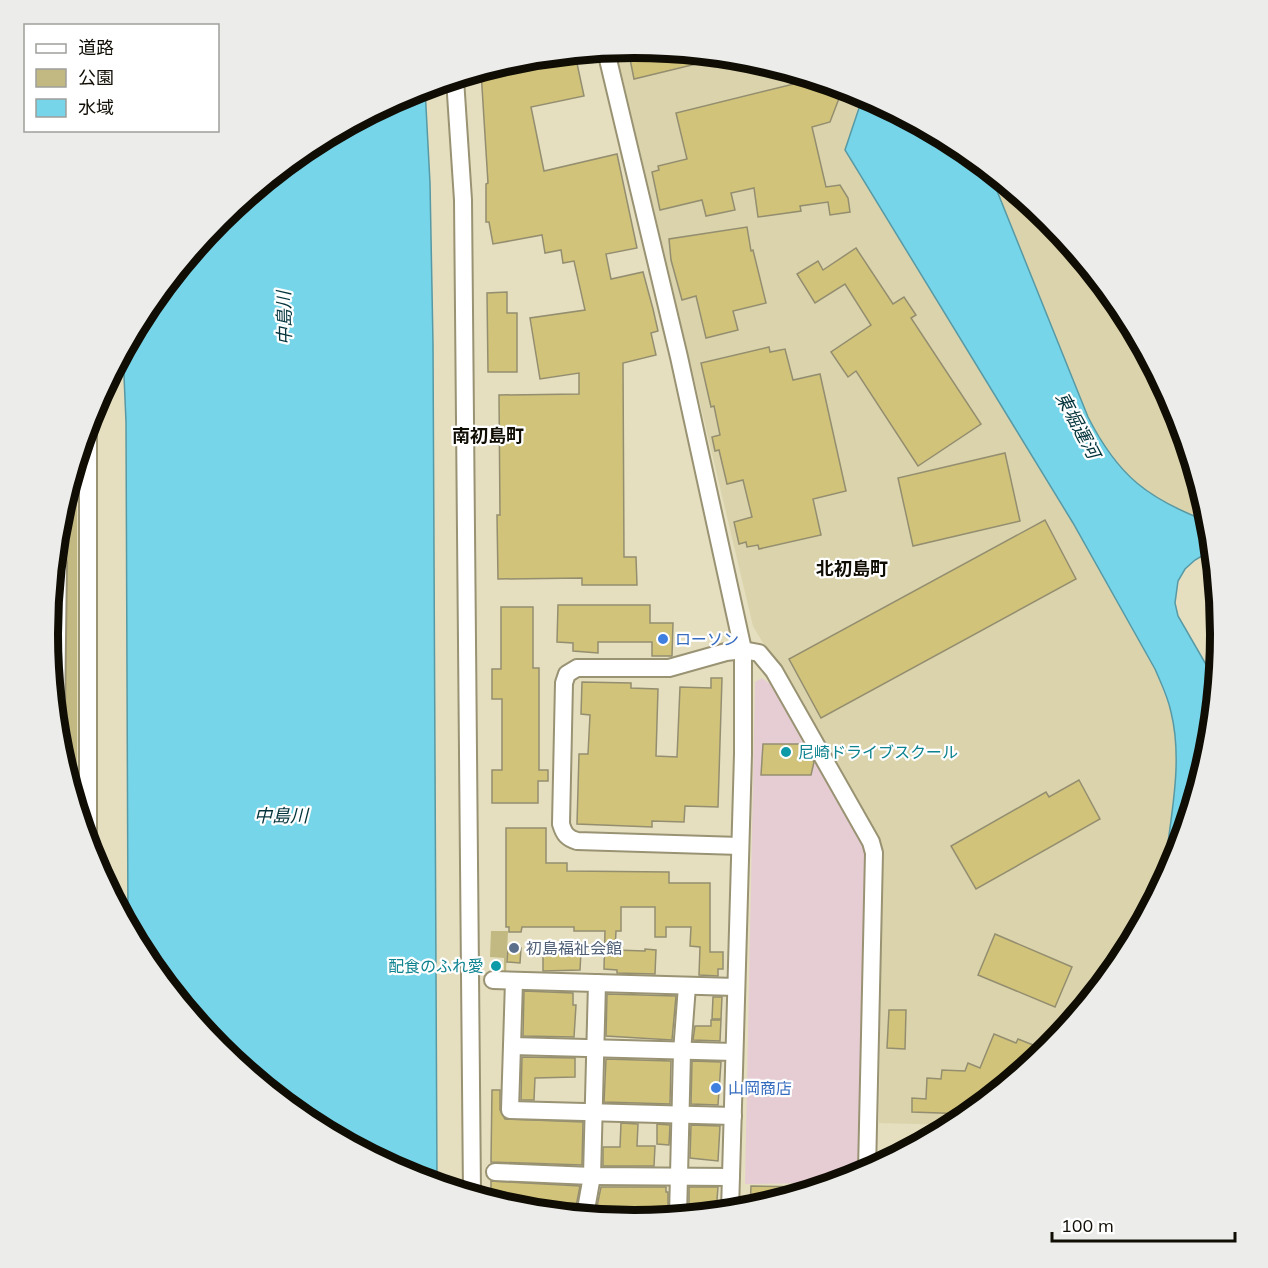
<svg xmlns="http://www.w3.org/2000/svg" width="1268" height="1268" font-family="Mulish,'Noto Sans JP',sans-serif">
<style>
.commercial{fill:#e6cdd4}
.built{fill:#dbd3ab}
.green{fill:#c2b881}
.water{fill:#76d5e9;stroke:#5799a4;stroke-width:1.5}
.building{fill:#d1c37a;stroke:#948e70;stroke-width:1.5}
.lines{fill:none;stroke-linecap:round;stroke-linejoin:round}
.minor-casing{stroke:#999374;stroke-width:20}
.minor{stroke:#fff;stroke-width:16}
.shop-dot{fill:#3f7fe0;stroke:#fff;stroke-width:2}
.culture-dot{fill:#0f9aa8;stroke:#fff;stroke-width:2}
.service-dot{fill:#5c6f8a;stroke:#fff;stroke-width:2}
.labels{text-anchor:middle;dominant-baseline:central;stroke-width:4.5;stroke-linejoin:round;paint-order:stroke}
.shop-label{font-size:16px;fill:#366cbe;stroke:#fff;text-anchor:start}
.culture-label{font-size:16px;fill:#0d838f;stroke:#fff;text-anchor:start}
.service-label{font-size:16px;fill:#4e5e75;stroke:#fff;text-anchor:start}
.water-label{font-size:18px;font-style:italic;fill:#02333b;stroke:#fff}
.neighbourhood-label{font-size:18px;font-weight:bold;fill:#100d04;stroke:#fff}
.rim{fill:none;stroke:#100d04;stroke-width:8}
</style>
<rect width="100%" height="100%" fill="#e5dfbf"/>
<path class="commercial" d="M762,678L774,687L868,854L858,1175L834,1183L745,1184L755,682Z"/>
<g class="built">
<path d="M634,48L749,59L862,94L845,150L1073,524L1155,669L1171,712L1176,740V772L1167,850L1165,852L1161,872L1148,910L1121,960L1048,1049L953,1125L879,1123L882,852L879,841L753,626L616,50Z"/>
<path d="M989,171L1049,220L1121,309L1176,410L1209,522L1179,511L1153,497L1137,485L1116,463L1102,445L1088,417Z"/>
</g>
<g class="green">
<path d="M77,462V806L59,748L48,634L59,519Z"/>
<path d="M491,931H508L506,972H504V958L490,957Z"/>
</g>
<g class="water">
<path d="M425,88L430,183L433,344L437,1184L409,1175L308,1121L219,1048L147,959L128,924L126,422L123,352L147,308L220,219L309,147L410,92Z"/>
<path d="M862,94L960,147L989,171L1088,417C1118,476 1148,499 1209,522L1212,550L1195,560L1185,569L1178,581L1175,603L1178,616L1215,680L1209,749L1175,859L1148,910L1161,872L1165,852L1167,850C1173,804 1182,757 1171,712C1168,697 1161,683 1155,669L1073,523L845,150L860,105Z"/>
</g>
<g class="building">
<path d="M634,48L721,57V58L634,79L628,49Z"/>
<path d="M575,54L584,96L531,107L544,171L617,154L637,248L606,254L611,279L643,272L653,309L658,331L651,333L656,355L623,363L624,557H636L637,585H582V578L498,579L497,515H500L499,395L579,394V373L540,379L530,318L585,310L574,261L563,263L561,250L545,253L542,235L493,244L489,222H486V184L488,183L481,71L520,59Z"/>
<path d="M814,79L843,88L830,122L812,127L826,187L840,185L848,198L850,212L830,215L828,202L800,206L801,211L758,217L754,188L731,193L735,210L706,216L702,200L660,210L652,172L659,170L658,166L687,159L676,113Z"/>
<path d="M747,227L751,251L753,250L766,303L733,311L738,330L706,338L696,296L682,300L671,260L669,239Z"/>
<path d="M856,248L893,304L904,297L916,315L911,318L981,424L918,466L856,371L848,377L831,352L871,325L845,284L815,303L797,274L818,261L823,270Z"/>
<path d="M507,292V313H517V372H488L487,293Z"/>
<path d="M769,347L770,352L785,349L793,380L820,374L846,491L813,499L821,535L759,549L758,545L747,547L746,542L739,544L734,522L752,517L743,480L727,484L719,450L715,451L712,437L720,435L714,406L711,407L701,363Z"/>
<path d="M1005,453L1020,521L913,546L898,478Z"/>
<path d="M1045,520L1076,579L821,718L789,659Z"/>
<path d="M558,605H650V623H673L672,656H652V642H598V653L573,651V643L557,642Z"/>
<path d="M501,607H533V668H539V770H548V781H538V803H492V770H502V699H492V669H501Z"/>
<path d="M711,678H722L718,807L685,806L684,822L652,821V827L577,824L579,754H588L590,715L581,714L582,682L631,683V688L658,689L656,756L677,757L680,687L711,688Z"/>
<path d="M763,744H803L814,762L811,775H761Z"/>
<path d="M1079,780L1100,819L976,889L951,846L1046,792L1049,797Z"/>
<path d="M506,828H546V863H567V871L669,872V883H710V952H723V969H718V976L699,975L700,947L690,946L691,927H666V937H655V907H621V931H616L615,950L645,951V949L656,950L655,974L617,973V970L604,969L605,931H574V927H522L521,932H509V927H506Z"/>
<path d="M995,934L1072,967L1055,1007L978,975Z"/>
<path d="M508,948H521L520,963L507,962Z"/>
<path d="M543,949L581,951L580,970L543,971Z"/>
<path d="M524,991L573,993V1005H576L574,1037L523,1036Z"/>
<path d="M607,994L676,996L672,1040L606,1036Z"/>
<path d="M713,997H722L721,1019H712Z"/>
<path d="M889,1010H906L905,1049L887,1048Z"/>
<path d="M711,1020H721L720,1041L693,1040L695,1026H711Z"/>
<path d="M994,1034L1016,1043L1018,1039L1046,1050L968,1114L912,1112V1098L926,1099L927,1078L941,1079L942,1070L965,1071L968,1063L980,1068Z"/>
<path d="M522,1057L575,1058V1077L535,1078L534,1100H521Z"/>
<path d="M606,1059L671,1061L670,1104L604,1102Z"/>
<path d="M692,1061L721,1062L718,1105L691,1104Z"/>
<path d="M492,1090H500V1110L505,1119L583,1122L582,1165L491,1162Z"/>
<path d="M621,1123L638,1124L637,1146H655L654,1166H603V1147H620Z"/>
<path d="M657,1124L670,1125L669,1145L657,1144Z"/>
<path d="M691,1125L720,1126L718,1161L690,1158Z"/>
<path d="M491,1181L580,1186L575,1212L519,1209L491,1200Z"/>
<path d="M751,1186L813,1187L814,1189L750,1208Z"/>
<path d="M601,1187H666V1192H668V1217L634,1220L595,1216Z"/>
<path d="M689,1187H718L716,1212L689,1215Z"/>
</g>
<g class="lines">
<defs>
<g id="minor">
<path d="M606,51L679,357L743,650V754L730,1211"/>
<path d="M455,79L463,200L472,1194"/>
<path d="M88,426V843"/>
<path d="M56,556L58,563L56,716"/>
<path d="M740,846L577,841C567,838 564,834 561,824L564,683L567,674L577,668H669L726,652L743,650L759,653L774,671L871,842L874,853L867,1171"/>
<path d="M493,980L736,987"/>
<path d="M514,981L510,1110L733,1116"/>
<path d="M512,1046L734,1052"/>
<path d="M495,1172L592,1176L731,1177"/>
<path d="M585,1215L592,1176L597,983"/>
<path d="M678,1216L682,1052L687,986"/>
</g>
</defs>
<use href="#minor" class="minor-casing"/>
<use href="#minor" class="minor"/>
</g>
<g class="shop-dot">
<circle cx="663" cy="639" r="6"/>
<circle cx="716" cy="1088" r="6"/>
</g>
<g class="culture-dot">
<circle cx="786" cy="752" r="6"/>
<circle cx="496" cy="966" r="6"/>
</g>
<circle class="service-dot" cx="514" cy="948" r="6"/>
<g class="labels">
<g class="shop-label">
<text x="675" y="639">ローソン</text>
<text x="728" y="1088">山岡商店</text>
</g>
<g class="culture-label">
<text x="798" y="752">尼崎ドライブスクール</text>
<text x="484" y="966" text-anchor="end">配食のふれ愛</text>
</g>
<g class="service-label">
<text x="526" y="948">初島福祉会館</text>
</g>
<g class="water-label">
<text transform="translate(284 318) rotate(-91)">中島川</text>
<text transform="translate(1078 425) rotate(62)">東堀運河</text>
<text x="281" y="815">中島川</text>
</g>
<g class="neighbourhood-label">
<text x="488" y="435">南初島町</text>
<text x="852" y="568">北初島町</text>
</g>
</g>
<path d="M0 0H1268V1268H0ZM58 634a576 576 0 1 1 1152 0a576 576 0 1 1-1152 0Z" fill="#ececeb" fill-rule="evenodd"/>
<path class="rim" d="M58 634a576 576 0 1 1 1152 0a576 576 0 1 1-1152 0Z"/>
<rect x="24" y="24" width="195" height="108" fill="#ffffff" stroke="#9f9e9b" stroke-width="1.5"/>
<rect x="36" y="44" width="30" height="9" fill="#ffffff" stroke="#9f9e9b" stroke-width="1.5"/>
<text x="78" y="54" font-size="18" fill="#100d04">道路</text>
<rect x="36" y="69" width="30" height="18" fill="#c2b881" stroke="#9f9e9b" stroke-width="1.5"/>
<text x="78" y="84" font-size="18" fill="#100d04">公園</text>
<rect x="36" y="99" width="30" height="18" fill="#76d5e9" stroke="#9f9e9b" stroke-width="1.5"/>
<text x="78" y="114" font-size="18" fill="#100d04">水域</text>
<path d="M1052 1232v9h183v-9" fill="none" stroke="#100d04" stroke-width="3"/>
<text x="1061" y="1232" font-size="18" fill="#100d04" stroke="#ffffff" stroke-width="4.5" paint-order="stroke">100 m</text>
</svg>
